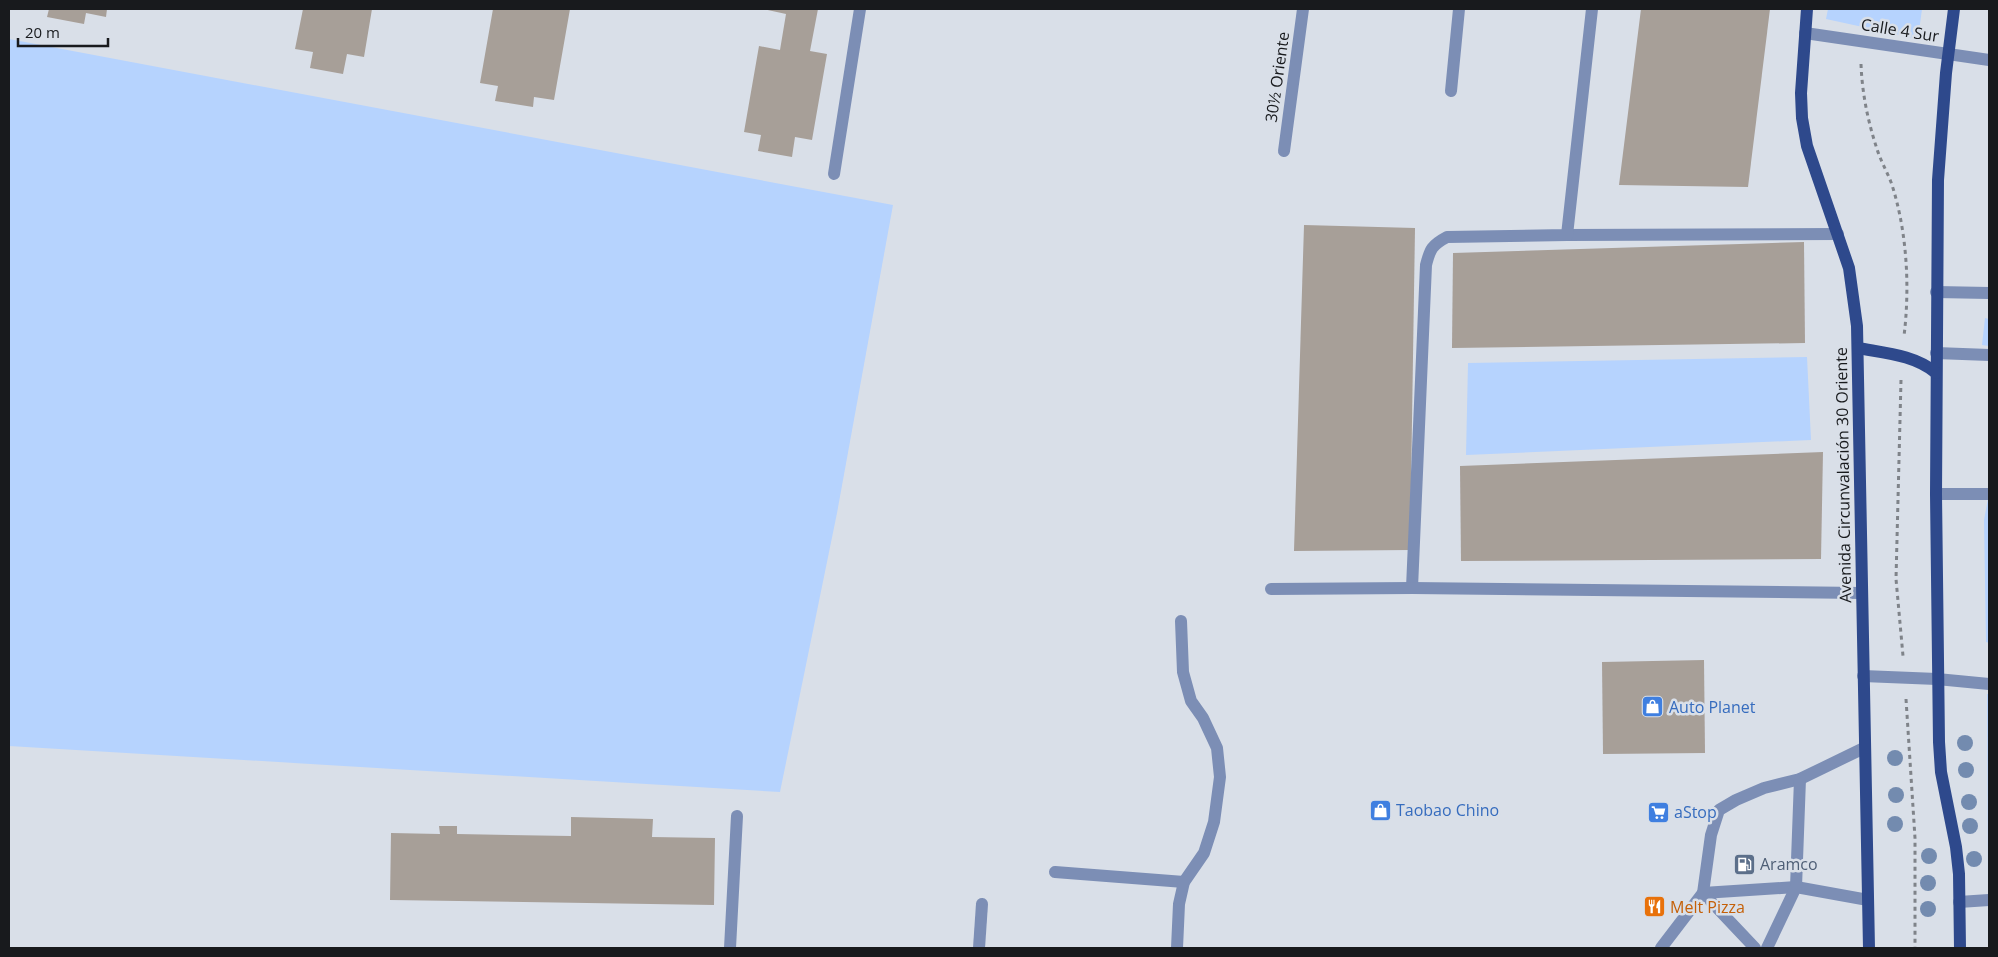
<svg xmlns="http://www.w3.org/2000/svg" width="1998" height="957" font-family="'Open Sans',sans-serif">
<style>
.green{fill:#b6d3fe}
.building{fill:#a79f98}
.lines{fill:none;stroke-linecap:round;stroke-linejoin:round}
.path{stroke:#7f8389;stroke-width:3;stroke-dasharray:4 4;stroke-linecap:butt}
.minor{stroke:#7c8eb5;stroke-width:12}
.major{stroke:#2e498c;stroke-width:12}
.tree{fill:#738baf}
.labels{text-anchor:middle;dominant-baseline:central;stroke-width:5;stroke-linejoin:round;paint-order:stroke}
.street-label{font-size:16px;fill:#181a1d;stroke:#d9dfe8}
.shop-label{font-size:16px;fill:#366cbe;stroke:#d9dfe8;text-anchor:start}
.service-label{font-size:16px;fill:#4e5e75;stroke:#d9dfe8;text-anchor:start}
.food-label{font-size:16px;fill:#c56008;stroke:#d9dfe8;text-anchor:start}
</style>
<rect width="100%" height="100%" fill="#d9dfe8"/>
<g class="green">
<path d="M1828,9H1922L1918,39L1826,19Z"/>
<path d="M9,39L893,205L837,513L780,792L9,746Z"/>
<path d="M1985,318L1989,319V346L1982,345Z"/>
<path d="M1807,357L1811,440L1466,455L1468,363Z"/>
<path d="M1988,499H1989V643L1986,642L1984,520Z"/>
<path d="M1987,694H1989V886H1988Z"/>
</g>
<g class="building">
<path d="M49,9H107L106,17L86,13L84,24L47,17Z"/>
<path d="M303,9H372L364,57L347,54L343,74L310,68L313,52L295,49Z"/>
<path d="M493,9H570L554,100L534,97L533,107L495,101L498,86L480,83Z"/>
<path d="M763,9H818L810,51L827,54L812,140L795,137L792,157L758,151L761,135L744,132L759,46L780,50L786,14Z"/>
<path d="M1641,9H1770L1748,187L1619,185Z"/>
<path d="M1304,225L1415,228L1410,550L1294,551Z"/>
<path d="M1804,242L1805,343L1452,348L1453,253Z"/>
<path d="M1823,452L1821,559L1461,561L1460,466Z"/>
<path d="M1704,660L1705,753L1603,754L1602,662Z"/>
<path d="M571,817L653,819L652,837L715,838L714,905L390,900L391,833L440,834L439,826H457V834L571,836Z"/>
</g>
<g class="lines">
<g class="path">
<path d="M1861,64C1862,93 1868,122 1877,149C1881,162 1888,173 1892,185C1907,232 1910,287 1904,336"/>
<path d="M1901,380L1896,579L1903,656"/>
<path d="M1906,699L1915,838V948"/>
</g>
<g class="minor">
<path d="M1805,33L1989,60"/>
<path d="M1451,91L1459,9"/>
<path d="M1284,151L1303,9"/>
<path d="M834,174L860,9"/>
<path d="M1567,235L1838,234"/>
<path d="M1936,292L1989,293"/>
<path d="M1936,353L1989,355"/>
<path d="M1936,494H1989"/>
<path d="M1412,588L1426,265C1430,249 1432,245 1447,237L1567,235L1592,9"/>
<path d="M1271,589L1412,588L1861,593"/>
<path d="M1863,676L1937,679L1989,684"/>
<path d="M1055,872L1184,882"/>
<path d="M1703,893L1796,887L1868,900"/>
<path d="M1703,893L1755,948"/>
<path d="M1959,902L1989,900"/>
<path d="M730,948L737,816"/>
<path d="M979,948L982,904"/>
<path d="M1177,948L1179,904L1184,882L1204,853L1214,822L1220,777L1217,748L1203,718L1191,701L1183,672L1181,621"/>
<path d="M1661,948L1703,893L1711,835L1719,810L1736,800L1764,788L1800,779L1864,748"/>
<path d="M1767,948L1796,887L1800,779"/>
</g>
<g class="major">
<path d="M1807,9L1801,93L1802,118L1807,146L1849,268L1857,326L1869,948"/>
<path d="M1954,9L1946,73L1938,180L1936,494L1939,742L1941,772L1956,847L1959,874L1960,948"/>
<path d="M1858,348C1884,353 1915,355 1936,373"/>
</g>
</g>
<g class="tree">
<circle cx="1965" cy="743" r="8"/>
<circle cx="1895" cy="758" r="8"/>
<circle cx="1966" cy="770" r="8"/>
<circle cx="1896" cy="795" r="8"/>
<circle cx="1969" cy="802" r="8"/>
<circle cx="1895" cy="824" r="8"/>
<circle cx="1970" cy="826" r="8"/>
<circle cx="1929" cy="856" r="8"/>
<circle cx="1974" cy="859" r="8"/>
<circle cx="1928" cy="883" r="8"/>
<circle cx="1928" cy="909" r="8"/>
</g>
<defs>
<symbol id="shop-square" viewBox="-11 -11 22 22"><rect x="-9" y="-9" width="18" height="18" rx="4" fill="#3f7fe0" stroke="#d9dfe8"/><path d="M-5-2.5h2.3a2.7 3.5 0 0 1 5.4 0H5L5.5 6h-11ZM-1.5-2.5h3a1.5 2.3 0 0 0-3 0Z" fill="#fff"/></symbol>
<symbol id="supermarket-square" viewBox="-11 -11 22 22"><rect x="-9" y="-9" width="18" height="18" rx="4" fill="#3f7fe0" stroke="#d9dfe8"/><path d="M-6-5.5h2.5l.6 2H6L4.5 2H-2.5L-4.4-4H-6ZM-1.5 3.2a1.3 1.3 0 1 0 .1 0ZM3 3.2a1.3 1.3 0 1 0 .1 0Z" fill="#fff"/></symbol>
<symbol id="fuel-square" viewBox="-11 -11 22 22"><rect x="-9" y="-9" width="18" height="18" rx="4" fill="#5c6f8a" stroke="#d9dfe8"/><path d="M-5.5-6h7V0h2V4h1.3V-2.5L3-4.5l.8-.8L6-3V5H2.5V1h-1V6h-7ZM-4.2-4.7v3.2H.2V-4.7Z" fill="#fff"/></symbol>
<symbol id="restaurant-square" viewBox="-11 -11 22 22"><rect x="-9" y="-9" width="18" height="18" rx="4" fill="#e8710a" stroke="#d9dfe8"/><path d="M-5-6h1v4h1v-4h1v4h1v-4h1v5L-1.5 .5V6h-2V.5L-5-1ZM5-6V6H3V1.5H1.5Q1.5-4 5-6Z" fill="#fff"/></symbol>
</defs>
<g fill-rule="evenodd">
<use href="#shop-square" x="1640" y="694" width="25" height="25"/>
<use href="#shop-square" x="1368" y="798" width="25" height="25"/>
<use href="#supermarket-square" x="1646" y="800" width="25" height="25"/>
<use href="#fuel-square" x="1732" y="852" width="25" height="25"/>
<use href="#restaurant-square" x="1642" y="894" width="25" height="25"/>
</g>
<g class="labels">
<g class="street-label">
<text transform="translate(1900 30) rotate(9)">Calle 4 Sur</text>
<text transform="translate(1277 77) rotate(-82)">30½ Oriente</text>
<text transform="translate(1843 475) rotate(-91)">Avenida Circunvalación 30 Oriente</text>
</g>
<g class="shop-label">
<text x="1669" y="707">Auto Planet</text>
<text x="1396" y="810">Taobao Chino</text>
<text x="1674" y="812">aStop</text>
</g>
<g class="service-label">
<text x="1760" y="864">Aramco</text>
</g>
<g class="food-label">
<text x="1670" y="907">Melt Pizza</text>
</g>
</g>
<rect width="1998" height="957" fill="none" stroke="#181a1d" stroke-width="20"/>
<path d="M18 38v8h90v-8" fill="none" stroke="#181a1d" stroke-width="2.5"/>
<text x="25" y="38" font-size="15" fill="#181a1d" stroke="#d9dfe8" stroke-width="4" paint-order="stroke">20 m</text>
</svg>
